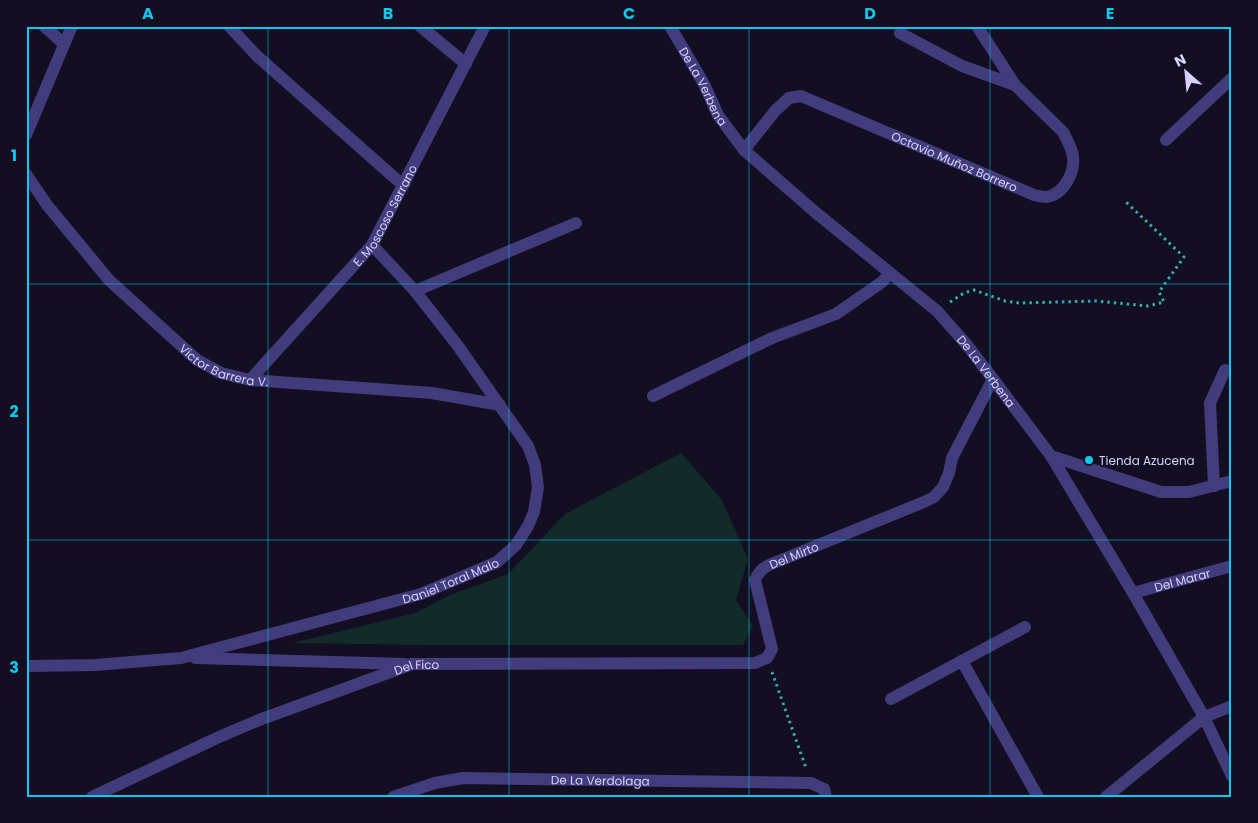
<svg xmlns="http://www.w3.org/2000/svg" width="1258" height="823" font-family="Poppins,sans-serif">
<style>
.green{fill:#122a2a}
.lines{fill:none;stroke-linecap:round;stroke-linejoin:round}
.path{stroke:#35acac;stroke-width:3;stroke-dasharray:2.5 4;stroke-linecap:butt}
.minor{stroke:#423c7d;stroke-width:12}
.grid{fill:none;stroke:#0dc9ec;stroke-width:1;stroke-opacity:0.55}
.poi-dot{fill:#0dc9ec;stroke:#130e21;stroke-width:2}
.labels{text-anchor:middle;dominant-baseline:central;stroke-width:4;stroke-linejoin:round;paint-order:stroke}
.street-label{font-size:12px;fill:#d8d1fc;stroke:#130e21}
.poi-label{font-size:12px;fill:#d8d1fc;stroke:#130e21;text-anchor:start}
.neatline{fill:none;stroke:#0dc9ec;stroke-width:2}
.grid-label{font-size:16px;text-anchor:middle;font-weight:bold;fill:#0dc9ec}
</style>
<rect width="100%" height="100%" fill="#130e21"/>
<path class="green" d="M681,453L722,500L748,559L736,600L753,626L743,645H425L292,643L415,613L450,595L508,574L565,514Z"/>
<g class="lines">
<g class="path">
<path d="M950,302L964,293L974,290L1005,301L1019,303L1096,301L1148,306L1164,302L1159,292L1184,257L1126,202"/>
<path d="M772,672L806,768"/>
</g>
<g class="minor">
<path d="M44,26L64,44"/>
<path d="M229,26L257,56L397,180L405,183"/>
<path d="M420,26L466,64"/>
<path id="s1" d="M670,26L704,84L718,115L744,150L815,212L937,311L967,345L993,379L1051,456L1133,593L1204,717L1232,776"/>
<path d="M900,33L962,66L1015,85"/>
<path d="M26,135L72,26"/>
<path d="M1166,140L1232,78"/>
<path id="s2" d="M744,150L775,111L789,98L801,96L1034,195C1038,196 1042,197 1046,197C1063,195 1075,173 1073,157C1072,148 1067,140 1063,132L1015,85L977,26"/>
<path id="s3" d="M26,174L47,205L109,280L197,360L221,373L250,380L432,393L500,405"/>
<path d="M415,291L576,223"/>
<path id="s4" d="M250,380L372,245L485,26"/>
<path d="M653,396L772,338L836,314L882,282L890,273"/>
<path d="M1051,456L1161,492H1189L1232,481"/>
<path d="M1214,486L1210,403L1225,370"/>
<path id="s5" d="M1133,593L1232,566"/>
<path d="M195,658L405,664"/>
<path d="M962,661L1038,797"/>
<path id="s6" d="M26,666L95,665L181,658L421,594L497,562L516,545L528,526L534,512L538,487L535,465L528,446L458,346L415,291L372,245"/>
<path d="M891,699L1025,627"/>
<path id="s7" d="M92,797L219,737L259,720L412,664L755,663L767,658L772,649L755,580C758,573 762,568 769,565L924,502L934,497L943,487L949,473L952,458L993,379"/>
<path id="s8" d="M393,797L435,783L463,778L811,783L824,789L826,797"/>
<path d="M1106,797L1204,717L1232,706"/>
</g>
</g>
<path class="grid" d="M268,26V797M509,26V797M749,26V797M990,26V797M26,284H1232M26,540H1232"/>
<circle class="poi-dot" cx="1089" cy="460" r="5"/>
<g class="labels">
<g class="street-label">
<text stroke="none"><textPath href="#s1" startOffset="69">De La Verbena</textPath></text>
<text stroke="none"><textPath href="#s2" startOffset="248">Octavio Muñoz Borrero</textPath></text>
<text stroke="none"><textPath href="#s4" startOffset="214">E. Moscoso Serrano</textPath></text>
<text stroke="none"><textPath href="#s3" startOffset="281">Victor Barrera V.</textPath></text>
<text stroke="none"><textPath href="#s1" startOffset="474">De La Verbena</textPath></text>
<text stroke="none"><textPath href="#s7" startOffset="832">Del Mirto</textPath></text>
<text stroke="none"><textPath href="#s6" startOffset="436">Daniel Toral Malo</textPath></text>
<text stroke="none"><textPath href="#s5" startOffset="51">Del Marar</textPath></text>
<text stroke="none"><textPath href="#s7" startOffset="351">Del Fico</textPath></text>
<text stroke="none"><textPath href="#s8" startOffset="210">De La Verdolaga</textPath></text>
</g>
<g class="poi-label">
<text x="1099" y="460">Tienda Azucena</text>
</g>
</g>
<rect width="1258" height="823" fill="none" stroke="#130e21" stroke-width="55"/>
<g transform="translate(1186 72) rotate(333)" stroke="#130e21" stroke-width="4" paint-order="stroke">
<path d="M0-4L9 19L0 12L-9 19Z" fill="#d8d1fc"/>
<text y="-8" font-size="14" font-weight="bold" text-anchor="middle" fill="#d8d1fc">N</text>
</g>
<rect x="28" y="28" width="1202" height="768" class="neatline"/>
<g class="grid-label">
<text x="148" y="19">A</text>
<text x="388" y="19">B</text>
<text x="629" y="19">C</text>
<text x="870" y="19">D</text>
<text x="1110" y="19">E</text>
<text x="14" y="161">1</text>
<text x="14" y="417">2</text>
<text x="14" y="673">3</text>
</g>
</svg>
